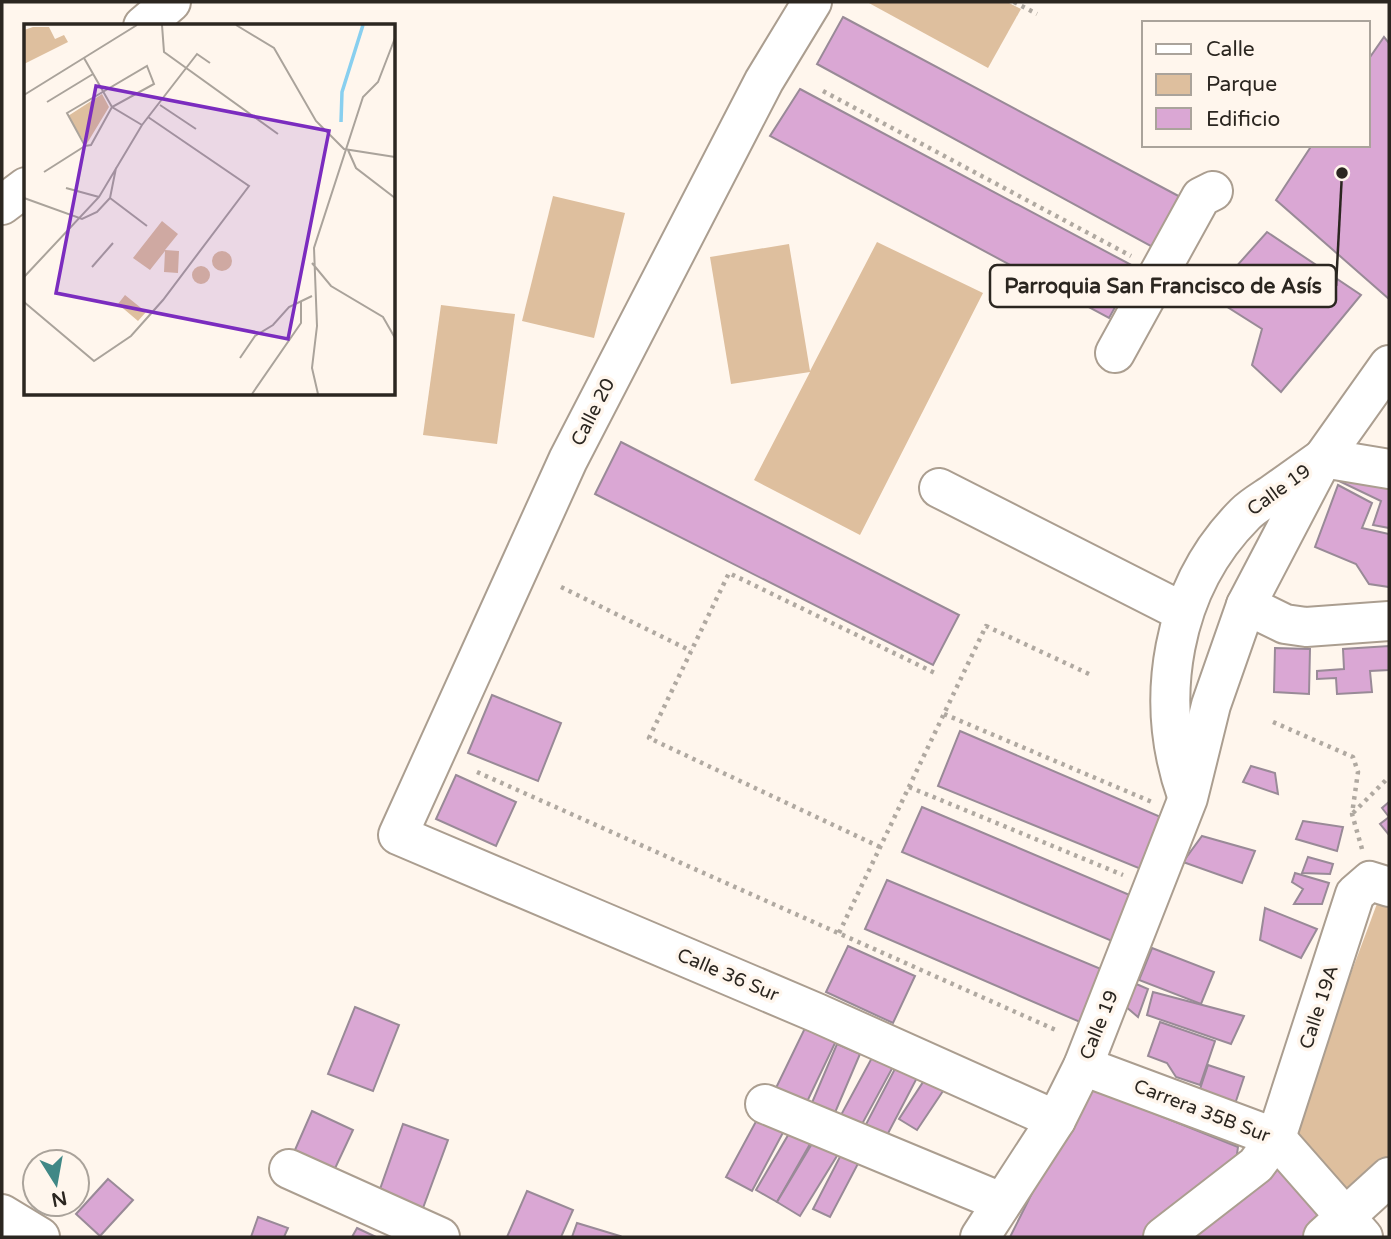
<svg xmlns="http://www.w3.org/2000/svg" width="1391" height="1239" font-family="'Varela Round',sans-serif">
<style>
.green{fill:#debf9e}
.building{fill:#daa7d4;stroke:#998a97;stroke-width:2}
.lines{fill:none;stroke-linecap:round;stroke-linejoin:round}
.minor-casing{stroke:#ab9e90;stroke-width:42}
.path{stroke:#b0a9a1;stroke-width:4.5;stroke-dasharray:3.5 5;stroke-linecap:butt}
.minor{stroke:#fff;stroke-width:38}
.labels{text-anchor:middle;dominant-baseline:central;stroke-width:7;stroke-linejoin:round;paint-order:stroke}
.street-label{font-size:19px;fill:#2b2620;stroke:#fff6ed}
.inset-river{fill:none;stroke:#88cfef;stroke-width:3.5}
.inset-road{fill:none;stroke:#aaa39b;stroke-width:2}
.view{fill:#7b2cbf;fill-opacity:0.15;stroke:#7b2cbf;stroke-width:3.5}
.inset-edge{fill:none;stroke:#2b2620;stroke-width:3.5}
.leader{fill:none;stroke:#2b2620;stroke-width:2.5}
.callout-dot{fill:#2b2620;stroke:#fff6ed;stroke-width:2.5}
.callout{fill:#fff6ed;stroke:#2b2620;stroke-width:2.5}
.callout-label{font-size:21px;text-anchor:middle;font-weight:bold;fill:#2b2620}
</style>
<rect width="100%" height="100%" fill="#fff6ed"/>
<g class="green">
<path d="M867,2H1007L1021,9L988,68Z"/>
<path d="M553,196L625,213L594,338L522,321Z"/>
<path d="M877,242L983,293L860,535L754,480L810,372L731,384L710,257L789,244L810,371Z"/>
<path d="M441,305L515,314L497,444L423,435Z"/>
<path d="M1384,885L1389,891V1159L1348,1198L1292,1131Z"/>
</g>
<g class="building">
<path d="M843,17L1186,200L1158,250L817,64Z"/>
<path d="M1384,37L1389,43V299L1276,200L1312,145H1368V60Z"/>
<path d="M800,89L1137,268L1109,318L770,136Z"/>
<path d="M1267,232L1361,295L1281,392L1252,365L1262,329L1210,296Z"/>
<path d="M621,442L959,615L933,665L595,494Z"/>
<path d="M1352,470L1389,478V528L1373,525L1381,501L1339,481Z"/>
<path d="M1338,485L1372,503L1362,528L1389,534V587L1369,584L1356,564L1315,547Z"/>
<path d="M1389,646V670L1370,671L1372,692L1337,694L1336,678L1317,679V671L1344,669L1343,649Z"/>
<path d="M1275,648L1310,649L1309,694L1274,692Z"/>
<path d="M492,695L561,723L538,781L468,753Z"/>
<path d="M960,731L1163,818L1141,869L938,786Z"/>
<path d="M1251,766L1275,773L1278,794L1243,782Z"/>
<path d="M456,775L516,802L496,846L436,819Z"/>
<path d="M1389,802V835L1380,824L1389,817L1382,808Z"/>
<path d="M922,807L1132,896L1112,941L902,852Z"/>
<path d="M1303,821L1343,827L1337,851L1296,839Z"/>
<path d="M1202,836L1255,851L1242,883L1183,862Z"/>
<path d="M1308,857L1333,864L1330,874L1302,873Z"/>
<path d="M1295,873L1329,883L1322,904H1294L1303,889L1292,882Z"/>
<path d="M887,880L1101,969L1080,1022L865,929Z"/>
<path d="M1265,908L1317,929L1301,958L1260,940Z"/>
<path d="M848,946L915,976L893,1023L826,992Z"/>
<path d="M1152,948L1214,972L1201,1004L1139,980Z"/>
<path d="M1134,983L1148,989L1138,1017L1125,1006Z"/>
<path d="M1153,992L1244,1016L1231,1044L1147,1015Z"/>
<path d="M355,1007L399,1025L373,1091L328,1074Z"/>
<path d="M1160,1022L1215,1041L1200,1085L1176,1077L1167,1063L1148,1056Z"/>
<path d="M806,1026L836,1041L805,1106L774,1092Z"/>
<path d="M837,1044L860,1054L834,1115L811,1105Z"/>
<path d="M874,1054L894,1065L861,1126L841,1115Z"/>
<path d="M898,1063L919,1074L883,1143L862,1132Z"/>
<path d="M1208,1065L1244,1077L1234,1107L1198,1095Z"/>
<path d="M927,1076L945,1088L917,1130L899,1119Z"/>
<path d="M1086,1086L1238,1147L1234,1176L1146,1237H1010Z"/>
<path d="M312,1111L353,1130L331,1177L291,1159Z"/>
<path d="M760,1114L786,1127L752,1191L726,1177Z"/>
<path d="M403,1124L448,1140L423,1208L379,1192Z"/>
<path d="M794,1125L814,1137L777,1202L756,1190Z"/>
<path d="M816,1137L840,1151L800,1216L777,1202Z"/>
<path d="M844,1149L861,1158L830,1217L813,1209Z"/>
<path d="M1277,1165L1326,1221L1307,1237H1186Z"/>
<path d="M108,1179L133,1200L100,1236L76,1214Z"/>
<path d="M527,1191L573,1210L561,1237H507Z"/>
<path d="M258,1217L288,1228L284,1237H251Z"/>
<path d="M577,1223L620,1236L619,1237H572Z"/>
<path d="M357,1228L376,1237H352Z"/>
</g>
<g class="lines">
<defs>
<g id="minor">
<path d="M812,2L764,81L568,460L398,835L817,1013L1056,1120"/>
<path d="M143,26L171,2"/>
<path d="M2,205L26,187"/>
<path d="M1115,353L1201,197L1213,191"/>
<path d="M939,488L1183,612"/>
<path d="M1246,605L1285,624L1306,627L1389,621"/>
<path d="M1187,796C1153,700 1171,588 1245,514C1252,507 1262,501 1271,495C1288,483 1305,471 1323,458L1389,469"/>
<path d="M1083,1066L1276,1138L1363,1237"/>
<path d="M765,1104L1001,1202"/>
<path d="M289,1169L440,1237"/>
<path d="M2,1214L40,1237"/>
<path d="M980,1237L1056,1120L1083,1066L1188,798L1211,705L1246,605L1323,458L1389,365"/>
<path d="M1163,1237L1256,1165L1276,1138L1355,894L1370,881L1389,887"/>
<path d="M1323,1237L1389,1177"/>
</g>
</defs>
<use href="#minor" class="minor-casing"/>
<g class="path">
<path d="M1014,2L1037,14"/>
<path d="M823,91L1131,256"/>
<path d="M561,587L691,651"/>
<path d="M944,714L1152,802"/>
<path d="M1273,722L1353,757L1358,772L1352,814L1362,849"/>
<path d="M477,772L1058,1031"/>
<path d="M909,787L1123,875"/>
<path d="M1353,813L1389,777"/>
<path d="M880,847L649,738L729,573L937,674"/>
<path d="M839,933L986,626L1089,674"/>
</g>
<use href="#minor" class="minor"/>
</g>
<g class="labels">
<g class="street-label">
<text transform="translate(593 412) rotate(-63)">Calle 20</text>
<text transform="translate(1279 490) rotate(-36)">Calle 19</text>
<text transform="translate(728 975) rotate(23)">Calle 36 Sur</text>
<text transform="translate(1319 1007) rotate(-72)">Calle 19A</text>
<text transform="translate(1099 1025) rotate(-68)">Calle 19</text>
<text transform="translate(1202 1111) rotate(21)">Carrera 35B Sur</text>
</g>
</g>
<g transform="translate(24 24)">
<rect width="371" height="371" fill="#fff6ed"/>
<path d="M9,3H25L31,15L40,11L44,18L0,40V6ZM78,70L85,83L62,121L44,92ZM138,197L154,210L141,226L155,227L154,249L140,248L141,227L126,246L109,234ZM188 237a10 10 0 1 1 20 0a10 10 0 1 1-20 0ZM168 251a9 9 0 1 1 18 0a9 9 0 1 1-18 0ZM101,271L122,288L114,297L94,280Z" fill="#debf9e"/>
<path class="inset-river" d="M317,98L318,68L339,1"/>
<path class="inset-road" d="M138,1L140,28L254,110M212,1L250,24L292,97L320,125L371,133M60,34L88,83L118,101M123,42L130,60L88,83L67,121L61,122L43,89ZM0,71L113,1M23,78L69,50M136,81L172,105M324,126L332,144L371,174M20,148L61,122M42,164L75,173M0,174L58,195L73,188L86,174L92,144M86,174L123,202M288,239L307,262L359,293L371,314M68,243L89,219M0,253L75,173L118,101L173,30L186,39M0,278L70,337L107,312L139,276L225,162L124,93M216,334L231,312L249,301L265,283L288,272M228,370L277,299V278M294,370L288,344L293,302L290,224L339,73L354,58L371,14"/>
<path class="view" d="M72,62L305,107L264,315L32,269Z"/>
<rect width="371" height="371" class="inset-edge"/>
</g>
<path class="leader" d="M1342 173L1336 286"/>
<circle class="callout-dot" cx="1342" cy="173" r="7"/>
<rect class="callout" x="990" y="265" width="346" height="42" rx="7"/>
<g class="callout-label">
<text x="1163" y="293">Parroquia San Francisco de Asís</text>
</g>
<rect width="1391" height="1239" fill="none" stroke="#2b2620" stroke-width="7"/>
<rect x="1142" y="21" width="228" height="126" fill="#fff6ed" stroke="#aaa39b" stroke-width="2"/>
<rect x="1156" y="44" width="35" height="10" fill="#ffffff" stroke="#aaa39b" stroke-width="2"/>
<text x="1206" y="56" font-size="21" fill="#2b2620">Calle</text>
<rect x="1156" y="74" width="35" height="21" fill="#debf9e" stroke="#aaa39b" stroke-width="2"/>
<text x="1206" y="91" font-size="21" fill="#2b2620">Parque</text>
<rect x="1156" y="108" width="35" height="21" fill="#daa7d4" stroke="#aaa39b" stroke-width="2"/>
<text x="1206" y="126" font-size="21" fill="#2b2620">Edificio</text>
<g transform="translate(56 1183) rotate(169)"><circle r="33" fill="#fff6ed" stroke="#aaa39b" stroke-width="2"/>
<path d="M0-5L12 26L0 18L-12 26Z" fill="#408886"/>
<text y="-10" font-size="19" font-weight="bold" text-anchor="middle" fill="#2b2620">N</text>
</g>
</svg>
